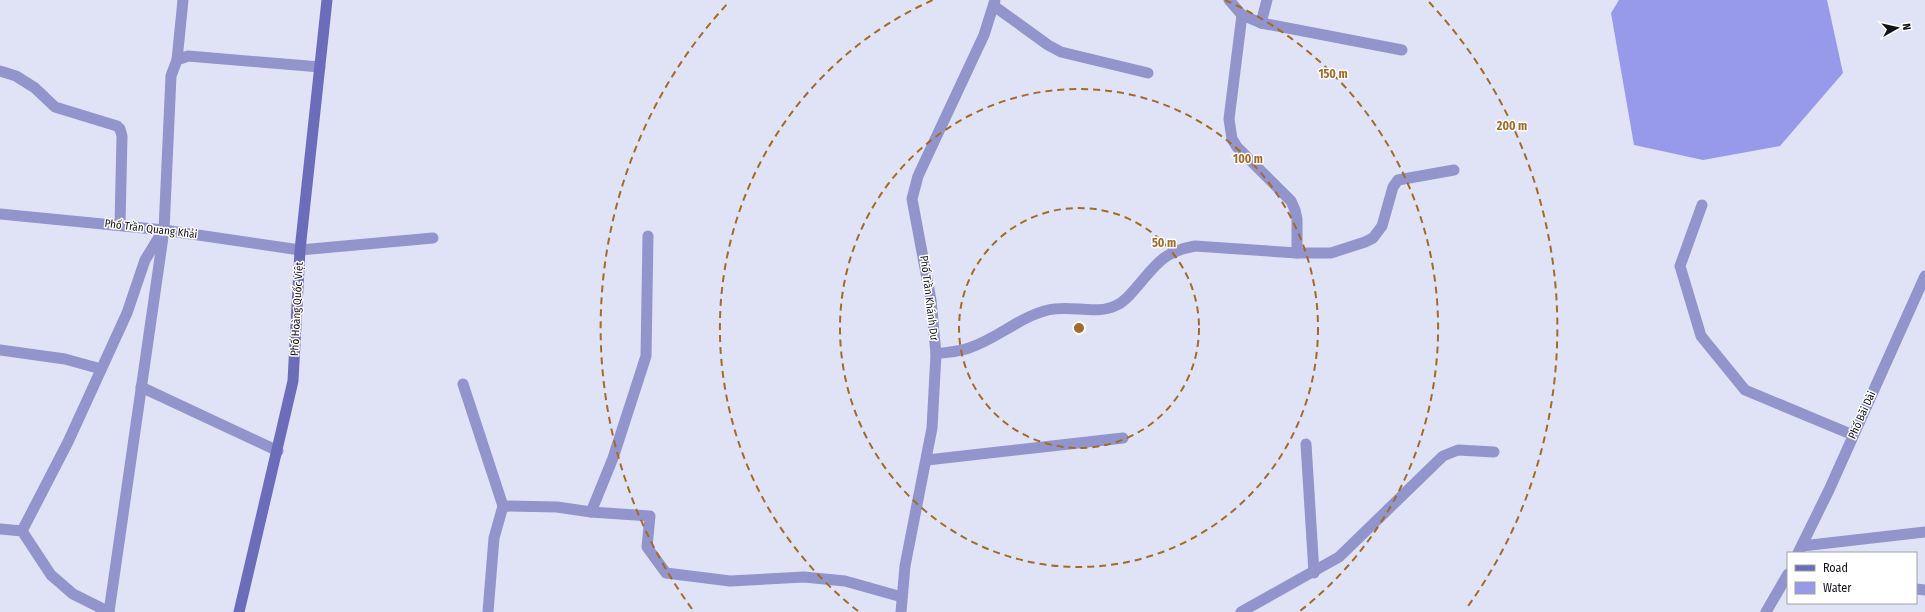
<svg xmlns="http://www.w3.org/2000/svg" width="1925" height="612" font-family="'Fira Sans Condensed',sans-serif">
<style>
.water{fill:#979aea}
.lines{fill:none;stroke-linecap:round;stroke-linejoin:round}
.minor{stroke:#9195cb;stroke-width:11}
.tertiary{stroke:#9195cb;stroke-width:11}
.secondary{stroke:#6b6dbb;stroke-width:11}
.ring{fill:none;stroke:#a26b27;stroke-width:2;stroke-dasharray:7 5}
.labels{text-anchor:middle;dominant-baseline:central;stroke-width:3;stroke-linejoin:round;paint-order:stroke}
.street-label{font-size:11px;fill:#12131a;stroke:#fff}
.centre{fill:#a26b27;stroke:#fff;stroke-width:2}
.ring-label{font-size:12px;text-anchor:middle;font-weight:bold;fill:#a26b27;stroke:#fff;stroke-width:3;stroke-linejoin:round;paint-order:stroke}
</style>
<rect width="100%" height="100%" fill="#e0e3f6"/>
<path class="water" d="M1619,0H1827L1843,73L1780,146L1703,160L1634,145L1611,13Z"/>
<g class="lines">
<g class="minor">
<path d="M1229,0L1242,15L1261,23L1402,50"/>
<path d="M994,6L1048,45L1061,52L1148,73"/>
<path d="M1242,15L1229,119L1232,139L1237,147L1291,201L1295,210L1297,219V253"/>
<path d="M1261,23L1267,0"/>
<path d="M177,60L183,0"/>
<path d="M0,71L16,76L35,88L55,107L117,126L120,129L122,136L120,225"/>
<path d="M1702,205L1680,266L1701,336L1745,390L1853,435"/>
<path d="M300,250L433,238"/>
<path d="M0,350L65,359L101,369"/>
<path d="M936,354C946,352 958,352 969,348C997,339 1019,317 1048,310C1071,304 1096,316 1117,305C1124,302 1130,295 1135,289C1156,265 1162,252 1195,246L1297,253H1331L1365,242L1373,238L1382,226L1393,187L1398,180L1454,170"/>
<path d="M463,384L503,506"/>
<path d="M141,387L278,451"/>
<path d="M1306,444L1314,573"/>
<path d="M927,460L1123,438"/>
<path d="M591,512L650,516L647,547L666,573L730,581L804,577L845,581L902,597"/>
<path d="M0,529L22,531L51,575L73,594L109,612"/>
<path d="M22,531L68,442L127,313L145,260L161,234"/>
<path d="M1802,546L1925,532"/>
<path d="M1916,589L1925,590"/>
<path d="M109,612L164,230L171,76L177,60L188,56L320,67"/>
<path d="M488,612L494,538L503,506L557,507L591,512L613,458L646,356L648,236"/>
<path d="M901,612L905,566L932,428L936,354L931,300L912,199L918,176L984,35L995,0"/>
<path d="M1241,612L1339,557L1443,456L1458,450L1494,452"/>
</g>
<g class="tertiary">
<path d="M0,214L164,230L300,250"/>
<path d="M1798,553L1829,490L1925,276"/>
<path d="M1766,612L1788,574"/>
</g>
<path class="secondary" d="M239,612L293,381L300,250L327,0"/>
</g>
<g class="ring">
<circle cx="1079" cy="328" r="120"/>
<circle cx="1079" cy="328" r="239"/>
<path d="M858 611A359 359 0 0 1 933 0M1225 0A359 359 0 0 1 1300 611"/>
<path d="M692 609A478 478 0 0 1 729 2M1429 2A478 478 0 0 1 1466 609"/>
</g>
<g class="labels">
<g class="street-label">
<text transform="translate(151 229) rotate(7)">Phố Trần Quang Khải</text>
<text transform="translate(929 298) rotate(83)">Phố Trần Khánh Dư</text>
<text transform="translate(297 309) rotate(-87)">Phố Hoàng Quốc Việt</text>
<text transform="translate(1862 415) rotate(-66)">Phố Bãi Dài</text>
</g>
</g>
<circle cx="1079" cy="328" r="6" class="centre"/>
<g class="ring-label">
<text x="1333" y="78">150 m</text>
<text x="1512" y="130">200 m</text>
<text x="1248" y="163">100 m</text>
<text x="1164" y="247">50 m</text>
</g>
<rect x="1787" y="552" width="130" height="52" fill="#ffffff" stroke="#a0a1a3"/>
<rect x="1795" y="565" width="20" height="6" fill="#6b6dbb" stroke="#a0a1a3"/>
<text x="1823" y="572" font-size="12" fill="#12131a">Road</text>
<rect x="1795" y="582" width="20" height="12" fill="#979aea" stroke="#a0a1a3"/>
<text x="1823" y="592" font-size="12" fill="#12131a">Water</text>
<g transform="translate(1897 28) rotate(82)" stroke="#ffffff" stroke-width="3" paint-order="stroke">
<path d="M0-3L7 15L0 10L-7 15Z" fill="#12131a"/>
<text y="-6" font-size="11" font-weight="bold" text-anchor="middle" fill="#12131a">N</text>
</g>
</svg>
